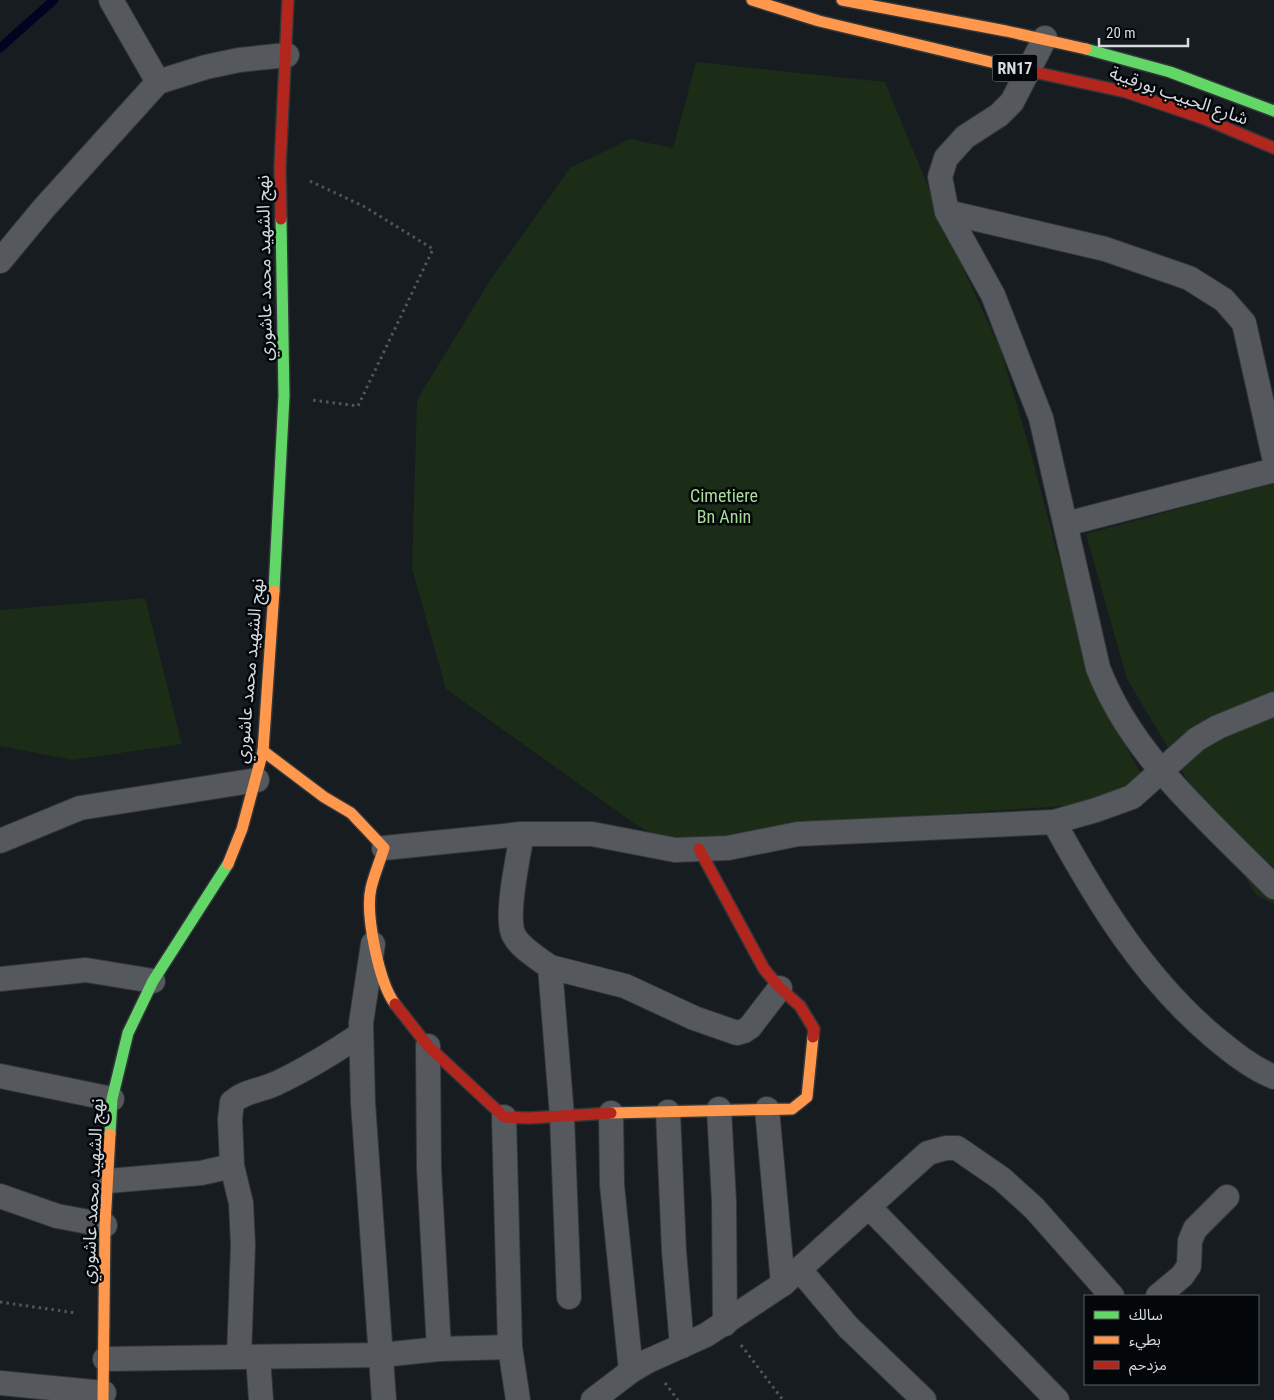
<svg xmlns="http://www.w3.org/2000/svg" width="1274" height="1400" font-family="'Roboto Condensed','Noto Sans Arabic',sans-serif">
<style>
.green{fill:#1b2c17}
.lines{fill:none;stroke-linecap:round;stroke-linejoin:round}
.stream{stroke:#020321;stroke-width:9}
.street-casing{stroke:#323639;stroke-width:26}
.fast-casing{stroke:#323639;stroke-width:14}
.slow-casing{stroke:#323639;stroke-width:14}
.jam-casing{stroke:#323639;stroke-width:14}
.path{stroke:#525659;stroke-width:3;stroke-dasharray:2.5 4;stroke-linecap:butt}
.street{stroke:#55595d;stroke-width:24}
.fast{stroke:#63d668;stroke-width:11}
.slow{stroke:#ff974d;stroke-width:11}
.jam{stroke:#b3261e;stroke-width:11}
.labels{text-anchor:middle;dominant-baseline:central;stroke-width:5;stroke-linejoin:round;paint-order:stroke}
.shield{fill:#04070a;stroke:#979ca1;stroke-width:1}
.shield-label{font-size:16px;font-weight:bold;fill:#d6dce2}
.street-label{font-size:18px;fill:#d6dce2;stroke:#04070a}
.park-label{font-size:18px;fill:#a8dc97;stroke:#04070a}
</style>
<rect width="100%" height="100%" fill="#171c21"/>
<g class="green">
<path d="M696,62L885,82L950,240L1000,348L1029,446L1094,691L1146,782L1075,805L805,824L711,838L658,837L635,824L446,689L412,569L417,400L489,282L570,168L630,139L673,148Z"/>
<path d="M1274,483V904L1256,895L1127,679L1086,534Z"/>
<path d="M145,598L182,744L73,760L0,746V610Z"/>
</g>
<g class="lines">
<path class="stream" d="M0,48L54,0"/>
<defs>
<g id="street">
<path d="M111,0L158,82"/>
<path d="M1045,38L1012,102L999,115L965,137L946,158L940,177L947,212L993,295L1041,418L1098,668C1132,757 1209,820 1274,887"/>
<path d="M947,212L1105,249L1189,278L1224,300L1244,323L1274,457"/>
<path d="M0,261L44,208L158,82L206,67L239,60L287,55"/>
<path d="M1066,524L1274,470"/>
<path d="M1274,704L1218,727L1197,739L1132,797L1096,810L1054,822C1097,901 1144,978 1214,1037C1232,1052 1252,1068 1274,1077"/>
<path d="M522,834C518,858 507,908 512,930C515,945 538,958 550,967"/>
<path d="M0,841L80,808L257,780"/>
<path d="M384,848L522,834H592L675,850L728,848L798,834L1054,822"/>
<path d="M373,944L361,1023L363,1103L384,1400"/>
<path d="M0,979L86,970L153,981"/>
<path d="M428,1046L429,1169L439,1349"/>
<path d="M0,1076L112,1099"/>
<path d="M719,1109L724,1201L725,1324"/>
<path d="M767,1109L783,1284"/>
<path d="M668,1112L674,1251L682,1346"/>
<path d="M611,1113L612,1185L631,1371"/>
<path d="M504,1117L510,1347L518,1400"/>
<path d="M232,1166L241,1203L243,1245L239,1357"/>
<path d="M108,1181L201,1173L232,1166L230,1119L232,1102C246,1090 261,1091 277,1083C307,1069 334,1052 361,1034"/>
<path d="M0,1196L57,1216L105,1225"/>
<path d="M869,1207L1057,1400"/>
<path d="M800,1270L848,1327L924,1400"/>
<path d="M1158,1296L1182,1276L1189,1266L1190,1241L1195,1229L1227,1197"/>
<path d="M569,1297L562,1116L550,967L625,986L694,1018L737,1033L744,1031L750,1027L780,988"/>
<path d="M258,1357L261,1400"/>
<path d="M105,1359L382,1355L439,1349L510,1347"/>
<path d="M0,1383L104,1393"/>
<path d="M593,1400L631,1371L648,1361L706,1335L783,1284L928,1153L946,1148H957L1002,1179L1034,1208L1112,1296"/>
</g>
<g id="fast">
<path d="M1086,49L1170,72L1274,111"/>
<path d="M274,591L284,396L281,219"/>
<path d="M110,1134L112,1099L128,1033L153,981L228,864"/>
</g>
<g id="slow">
<path d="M752,0L819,21L1016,68"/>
<path d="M842,0L1006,31L1086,49"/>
<path d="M263,751L324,797L351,813L384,848C380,861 374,875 371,888C365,914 379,983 395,1004"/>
<path d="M228,864L242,829L263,751L274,591"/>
<path d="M611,1113L792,1109L807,1097L813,1037"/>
<path d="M103,1400L105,1225L110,1134"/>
</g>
<g id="jam">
<path d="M1016,68L1126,92L1205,119L1274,148"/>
<path d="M281,219L280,167L288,0"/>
<path d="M699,849L764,969L780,988L800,1006L814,1029L813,1037"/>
<path d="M395,1004L428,1046L504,1117L529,1118L611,1113"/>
</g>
</defs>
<use href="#street" class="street-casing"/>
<use href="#fast" class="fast-casing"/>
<use href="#slow" class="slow-casing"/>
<use href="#jam" class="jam-casing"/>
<g class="path">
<path d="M310,181L365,207L433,249L358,406L312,400"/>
<path d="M0,1302L76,1313"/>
<path d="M741,1345L783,1400"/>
<path d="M665,1383L678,1400"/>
</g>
<use href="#street" class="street"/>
<use href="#fast" class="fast"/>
<use href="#slow" class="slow"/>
<use href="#jam" class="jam"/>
</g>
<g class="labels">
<rect class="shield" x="992.5" y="54.5" width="45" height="27" rx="4"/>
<g class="shield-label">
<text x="1015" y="68">RN17</text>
</g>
<g class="street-label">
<text transform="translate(1179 95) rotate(19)">شارع الحبيب بورقيبة</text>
<text transform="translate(264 268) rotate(-91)">نهج الشهيد محمد عاشوري</text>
<text transform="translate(249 671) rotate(-85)">نهج الشهيد محمد عاشوري</text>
<text transform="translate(92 1191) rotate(-87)">نهج الشهيد محمد عاشوري</text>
</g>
<g class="park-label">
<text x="724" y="495">Cimetiere<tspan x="724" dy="21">Bn Anin</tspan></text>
</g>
</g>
<rect x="1084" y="1295" width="175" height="90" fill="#04070a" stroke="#585c60"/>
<rect x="1094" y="1311" width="25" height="8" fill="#63d668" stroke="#585c60"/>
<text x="1129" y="1320" font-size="15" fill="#d6dce2">سالك</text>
<rect x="1094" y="1336" width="25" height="8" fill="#ff974d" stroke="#585c60"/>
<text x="1129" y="1345" font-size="15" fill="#d6dce2">بطيء</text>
<rect x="1094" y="1361" width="25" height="8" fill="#b3261e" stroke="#585c60"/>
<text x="1129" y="1370" font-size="15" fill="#d6dce2">مزدحم</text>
<path d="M1099 38v8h89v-8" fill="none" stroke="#d6dce2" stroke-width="2.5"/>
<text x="1106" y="38" font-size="15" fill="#d6dce2" stroke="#04070a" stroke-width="4" paint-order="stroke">20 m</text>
</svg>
